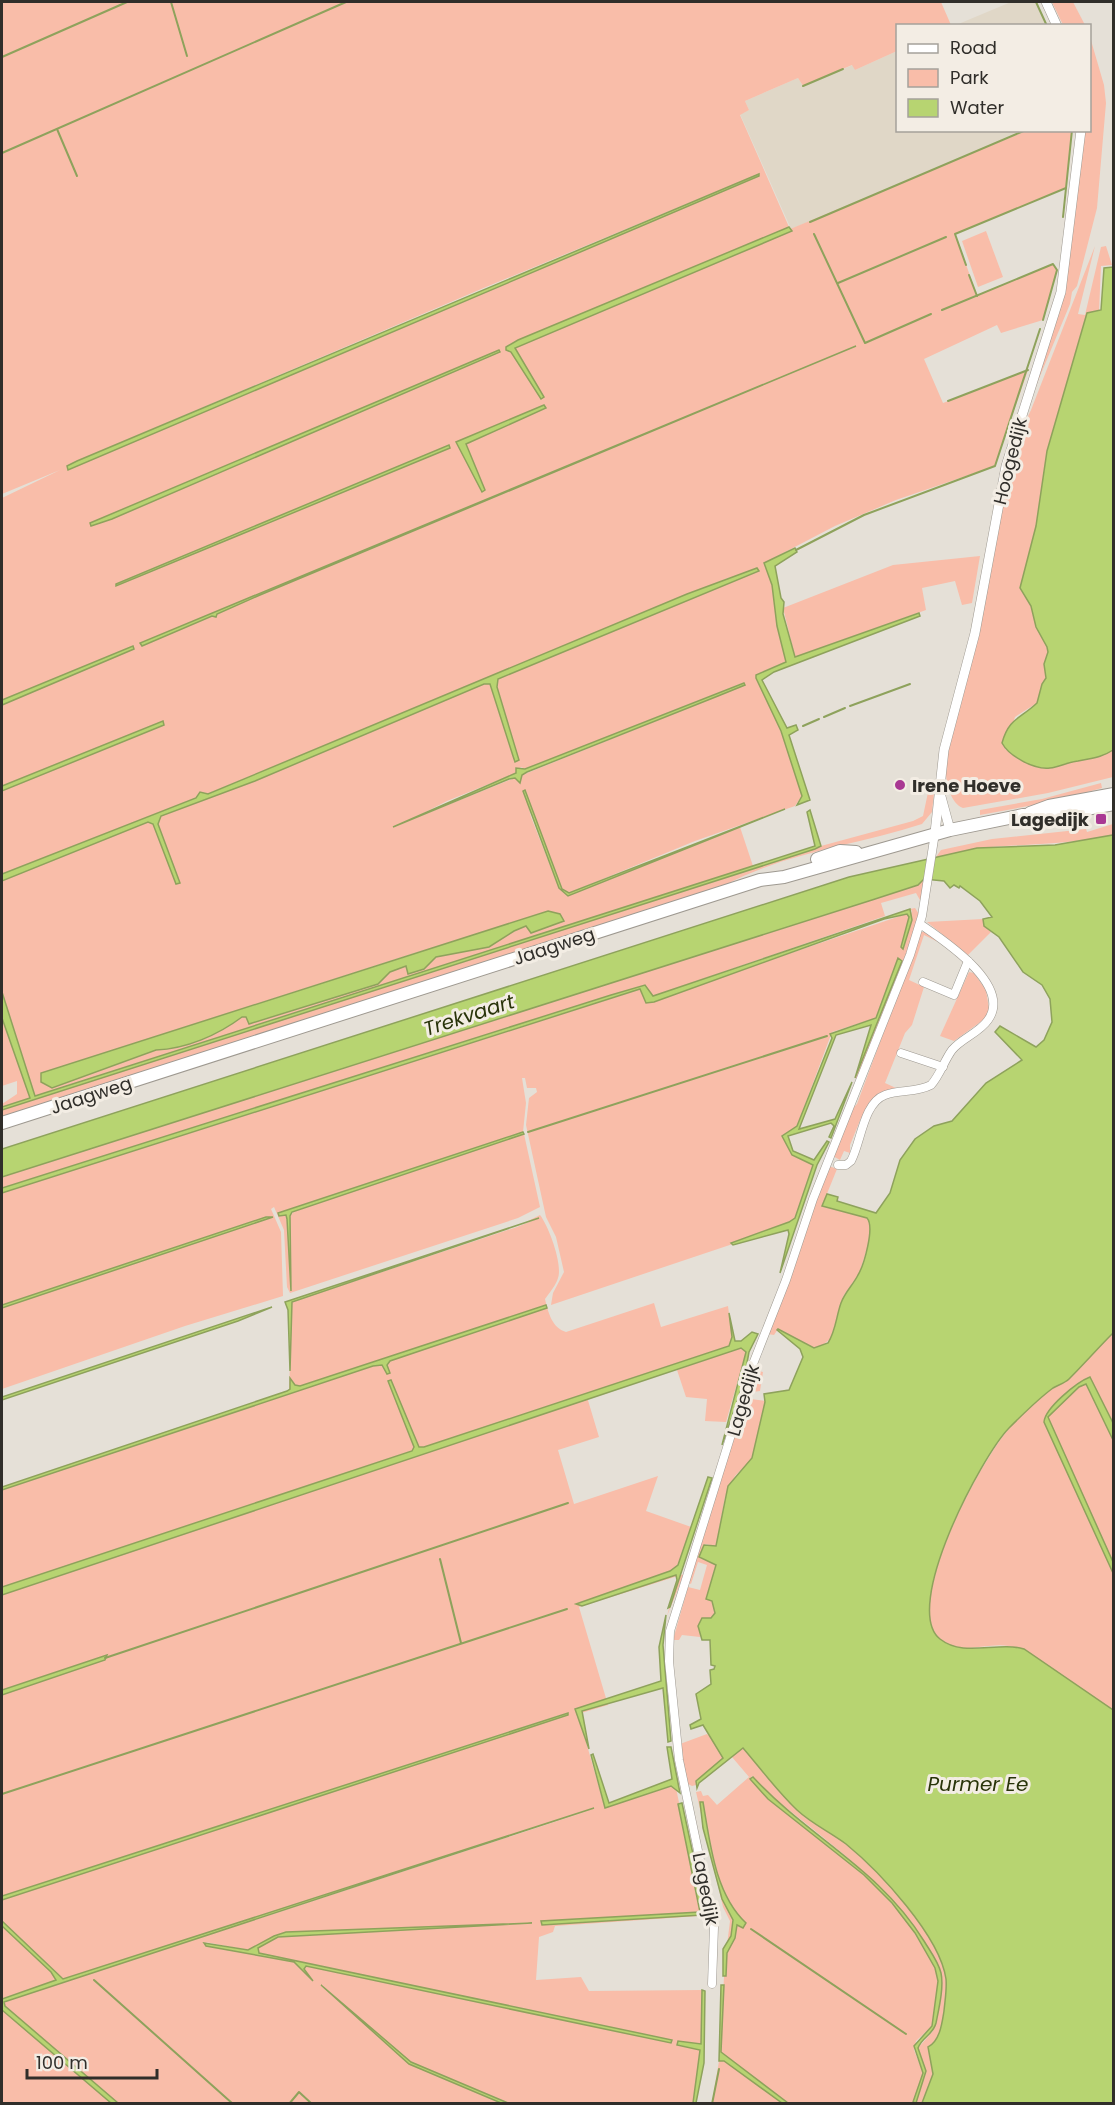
<svg xmlns="http://www.w3.org/2000/svg" width="1115" height="2105" font-family="Poppins,sans-serif">
<style>
.built{fill:#e0d7c7}
.green{fill:#f9bda9;fill-rule:evenodd}
.water{fill:#b7d471;stroke:#8ea25c;stroke-width:1.5}
.lines{fill:none;stroke-linecap:round;stroke-linejoin:round}
.stream{stroke:#8ea25c;stroke-width:2}
.minor-casing{stroke:#9e9991;stroke-width:9}
.tertiary-casing{stroke:#9e9991;stroke-width:10}
.primary-casing{stroke:#9e9991;stroke-width:14}
.minor{stroke:#fff;stroke-width:8}
.tertiary{stroke:#fff;stroke-width:9}
.primary{stroke:#fff;stroke-width:12}
.poi-dot{fill:#a93893;stroke:#f3ede4;stroke-width:2}
.labels{text-anchor:middle;dominant-baseline:central;stroke-width:6;stroke-linejoin:round;paint-order:stroke}
.street-label{font-size:18px;fill:#302e2a;stroke:#f3ede4}
.poi-label{font-size:18px;font-weight:bold;fill:#302e2a;stroke:#f3ede4;text-anchor:start}
.water-label{font-size:20px;font-style:italic;fill:#29340a;stroke:#f3ede4}
</style>
<rect width="100%" height="100%" fill="#e5e0d7"/>
<g class="built">
<path d="M1011,2H1036L1047,25H956Z"/>
<path d="M897,51L898,130L1026,131L791,229L740,114L749,110L745,101L798,78L803,86L853,65L855,70Z"/>
</g>
<g class="green">
<path d="M2,2H941L951,25L898,26L897,51L855,70L852,65L803,86L798,78L745,101L749,110L740,115L789,227L682,274L1026,131H1072L1066,188L955,234L977,295L1053,264L1057,270L1043,320L1001,333L997,325L924,359L943,403L1028,370L995,466L896,500L835,526L764,563L772,585L777,626L786,662L766,670L756,678C776,715 791,755 802,796L795,806L695,841L569,893L562,889L525,791L531,817L559,888L568,896L740,827L753,866L35,1097L2,992V881L148,822L153,824L179,883L158,823L161,816L255,781L484,684H490L515,761L518,760L497,686V679L759,571L728,578L207,794L200,792L197,798L2,874V791L164,725L163,721L2,786V498L60,470L2,494ZM759,174V176L68,469L67,466L77,461L486,287ZM743,683L744,685L718,696L408,821L447,801L516,773L521,767L525,769ZM560,914L514,931L489,947L436,957L424,969L408,974L407,965L390,972L378,984L250,1024L246,1017H242C219,1035 186,1049 156,1050L52,1088L42,1073L418,952Z"/>
<path d="M1052,2H1073L1085,25H1063Z"/>
<path d="M1090,37L1104,85L1106,103L1097,208L1077,286L1072,292L1070,304L1033,393L1065,291L1084,131L1090,130Z"/>
<path d="M986,231L1003,277L978,287L962,241Z"/>
<path d="M1095,246L1078,314L1085,315L1101,247L1106,246L1112,265L1101,266L1099,311L1087,313L1047,451L1036,526L1020,588L1031,606L1036,627L1047,647L1048,652L1044,664L1046,678L1042,684L1037,703L1015,717L1005,749C1034,768 1045,767 1077,761C1091,758 1100,757 1113,750V777L1048,793L963,808C950,803 945,780 946,768C948,729 965,691 974,653C992,576 995,480 1031,410Z"/>
<path d="M980,556L972,603L962,605L955,581L922,588L926,610L795,657L783,608L893,565Z"/>
<path d="M930,783L935,784L932,812L922,824C857,845 788,852 727,884L2,1117V1110L821,846L913,821L923,816Z"/>
<path d="M1101,783L1102,788L1055,801L980,815V810L1042,799Z"/>
<path d="M1113,824V835C1072,844 1033,844 991,847C973,848 954,855 936,857L941,850L992,839L1086,829L1087,832Z"/>
<path d="M924,879L921,902L916,893L881,903L885,916L653,996L645,985L2,1188V1177L872,900L918,885Z"/>
<path d="M915,908L919,914L902,971L859,1079L855,1078L901,961L876,1018L832,1032L797,1126L782,1136L790,1152L816,1162L795,1223L551,1305L553,1293L564,1272L556,1237L546,1217L526,1125L529,1098L537,1092L536,1088H527L525,1078H522L526,1103L523,1132L278,1213L286,1215L287,1219L291,1291L290,1216L296,1209L524,1134L540,1207L518,1218L290,1293L287,1287L284,1230L274,1207L271,1209L281,1232L283,1296L185,1326L2,1389V1308L272,1216L2,1305V1193L641,989L646,1002L906,914L909,917L901,947L912,911L910,909Z"/>
<path d="M983,919L984,926L991,932L968,955L927,922Z"/>
<path d="M921,932H926L938,942L924,935L909,980L924,987L912,1025L905,1033L885,1083L896,1088L876,1097L864,1117L861,1118L850,1145V1153L844,1151L840,1160L833,1156L851,1110L857,1104Z"/>
<path d="M969,972L974,973L986,990L989,1009L986,1018L954,1041L940,1036Z"/>
<path d="M2,1018L30,1098L2,1107V1104L17,1094V1081L2,1086Z"/>
<path d="M829,1166L837,1169L822,1206L867,1218L871,1225V1236L859,1274L844,1295L831,1338L823,1345L814,1348L778,1329L774,1335L768,1334Z"/>
<path d="M540,1215C548,1225 563,1264 558,1278C556,1285 550,1292 545,1299C548,1312 552,1328 566,1332L654,1303L661,1327L728,1306L732,1337L729,1346L614,1384L587,1397L599,1437L558,1450L574,1504L658,1476L646,1511L694,1528L679,1576L684,1574L667,1616L678,1576L579,1607L608,1705L578,1714L605,1808L672,1786L676,1788L701,1909L699,1916L555,1926L553,1932L539,1937L536,1980L581,1977L589,1991L702,1990L701,2044L677,2045L700,2049L693,2103H508L411,2062L321,1985L409,2064L501,2103H118L5,2006L4,2002L594,1809L63,1979L2,1921V1900L568,1715L567,1713L2,1896V1695L105,1660L106,1656L2,1690V1487L289,1393L292,1302L517,1227L539,1218L526,1222ZM532,1923L278,1937L258,1947L259,1953L671,2040V2043L307,1966L304,1969L313,1981L294,1962L212,1945L205,1942L248,1950L286,1932Z"/>
<path d="M1113,1333V1423L1090,1377C1077,1382 1045,1407 1044,1422L1113,1573V1710C1097,1700 1021,1647 1009,1646C985,1642 960,1657 939,1638C902,1605 981,1462 1007,1431C1019,1416 1037,1399 1053,1388C1058,1384 1065,1383 1069,1379C1084,1364 1098,1348 1113,1333Z"/>
<path d="M740,1348L746,1352L726,1422L705,1421L707,1399L686,1397L677,1370Z"/>
<path d="M754,1370L763,1372L760,1391L752,1392L751,1399L766,1401L753,1458L735,1476L725,1497L716,1546L705,1544L710,1562L716,1564L706,1599L712,1600L715,1613L711,1618H702L700,1637L682,1635L679,1640H673L688,1587L700,1590L707,1565L698,1562L691,1584L688,1582Z"/>
<path d="M1086,1384L1113,1440V1562L1049,1423L1048,1417L1079,1387Z"/>
<path d="M707,1734L715,1741L723,1759L696,1781V1785L692,1786L686,1783L680,1744Z"/>
<path d="M743,1747C760,1769 777,1791 797,1810C812,1824 830,1832 846,1844C879,1871 940,1936 946,1979C947,1989 945,2000 944,2011C942,2023 940,2041 928,2047L933,2074L922,2103H916L926,2071L918,2048L933,2031L940,1971L938,1966C896,1890 841,1852 775,1799C766,1793 760,1783 752,1776L751,1779L768,1799L876,1885L909,1924L935,1968L938,1981L932,2026L916,2041L914,2050L923,2073L913,2103H712L719,2061L725,1961L730,1921L723,1907L696,1792L701,1791L703,1796L708,1795L717,1805L749,1777L732,1757Z"/>
<path d="M2,1926L51,1972L55,1977L54,1983L2,1999Z"/>
<path d="M2,2010L111,2103H2Z"/>
</g>
<g class="water">
<path d="M759,174V176L68,470L67,466L77,461Z"/>
<path d="M789,227L792,231L515,348L544,397L541,399L511,352L506,350V347L518,340Z"/>
<path d="M1113,267V750C1101,758 1091,758 1078,761C1068,762 1059,767 1050,768C1034,770 1009,756 1002,743C1009,718 1020,719 1037,703L1042,684L1046,678L1044,664L1048,652L1047,647L1036,627L1031,606L1020,588L1036,526L1047,451L1087,313L1101,310L1104,268Z"/>
<path d="M856,346L260,595L217,614L216,617L212,616L142,646L140,643Z"/>
<path d="M499,350L500,352L112,519L91,526L90,523Z"/>
<path d="M544,405L546,408L466,444L485,490L482,492L456,442Z"/>
<path d="M449,445L450,448L116,586V584Z"/>
<path d="M795,548L797,552L775,566L781,598L784,602L783,614L795,657L919,613L920,616L774,672L762,680L787,728L796,725L798,730L789,735L810,800L797,805L802,796L781,731L756,678V675L786,662L777,626L772,585L764,563Z"/>
<path d="M757,568L759,571L498,679L497,687L519,760L515,762L513,756L490,684H484L255,781L161,816L158,824L180,883L176,884L153,824L148,822L2,881V874L196,798L200,792L208,794L687,594Z"/>
<path d="M133,646L134,649L2,705V700Z"/>
<path d="M744,683L745,685L718,696L527,772L522,775L520,783L515,778L509,779L393,827L516,773V768L525,769Z"/>
<path d="M163,721L164,725L2,791V786Z"/>
<path d="M525,790L562,889L569,893L785,809L568,896L559,888L523,791Z"/>
<path d="M810,810L821,846L815,849L2,1110V1107L30,1098L2,1018V992L35,1096L815,846L807,812Z"/>
<path d="M1113,835V1333C1098,1348 1084,1364 1069,1379C1065,1383 1058,1385 1053,1388C1038,1399 1022,1415 1009,1428C981,1457 901,1608 940,1639C964,1658 997,1641 1024,1649L1113,1710V2103H922L933,2074L928,2047C940,2041 942,2023 944,2011C945,2000 947,1989 946,1979C940,1936 879,1871 846,1844C830,1832 812,1824 797,1810C777,1791 761,1769 743,1748L699,1783L697,1788L696,1781L723,1758L703,1725L691,1729L690,1725L701,1719L696,1694L711,1684L710,1670L714,1669L715,1666L711,1665L710,1640H702L698,1626L702,1618H711L715,1613L712,1601L706,1599L716,1565L699,1557L704,1545L716,1546L728,1486L752,1458L765,1402L764,1394L789,1390L803,1357L800,1349L777,1330L778,1329L814,1348L828,1343C836,1330 836,1317 841,1303C845,1292 853,1285 858,1275C864,1265 875,1227 867,1218L822,1206L827,1194L838,1197L837,1201L876,1213L890,1193L900,1160L915,1139L934,1126L952,1121L986,1083L1022,1060L995,1032L1000,1026L1036,1047L1044,1040L1052,1022L1050,999L1042,985L1023,972L999,937L984,926L983,919L992,917L980,901L960,886L959,888L954,885L950,888L944,881L924,879L918,885L872,900L2,1177V1149L849,877L977,848L1055,845Z"/>
<path d="M910,909L912,920L903,949L901,947L909,917L907,914L884,919L654,1002L646,1003L640,989L2,1193V1188L611,995L645,985L653,996Z"/>
<path d="M548,911L560,914L564,921L531,933L526,926L514,931L489,947L436,957L424,969L408,974L406,966L390,972L378,984L249,1024L246,1017H242C218,1035 186,1049 156,1050L52,1088L41,1082V1073Z"/>
<path d="M898,958L902,961L855,1078L871,1025L836,1035L799,1129L835,1119L852,1082L831,1138L829,1137L834,1126L831,1123L788,1136L793,1151L814,1160L827,1141L829,1142L817,1165L780,1273L789,1234L788,1230L733,1245L731,1243L789,1222L795,1218L813,1165L792,1155L782,1136L797,1126L832,1038L830,1034L876,1018Z"/>
<path d="M523,1132L524,1134L292,1212L290,1216L291,1291L287,1219L286,1215L279,1216L278,1213Z"/>
<path d="M266,1217H273L2,1308V1305Z"/>
<path d="M539,1218L292,1302L290,1371L288,1310L285,1302Z"/>
<path d="M546,1305L547,1308L390,1361L387,1365L390,1373L387,1374L382,1365L373,1366L2,1490V1487L287,1391L290,1389V1378L295,1385L300,1386Z"/>
<path d="M272,1307L238,1321L2,1400V1397Z"/>
<path d="M729,1313L735,1341H741L752,1332L758,1334L749,1352L743,1385L722,1445L746,1352L741,1348L2,1595V1587L412,1451L414,1447L388,1381L391,1380L419,1447H424L729,1346L732,1337Z"/>
<path d="M1090,1377L1113,1423V1440L1086,1384L1079,1387L1048,1417L1113,1562V1573L1044,1422C1045,1408 1077,1382 1090,1377Z"/>
<path d="M708,1477L712,1478L670,1607L668,1608L677,1580L676,1575L582,1606L576,1604L670,1571L678,1565Z"/>
<path d="M666,1615L663,1645L671,1741L668,1742L663,1688L582,1711L589,1749L575,1709L661,1681L659,1647Z"/>
<path d="M107,1655L105,1660L2,1695V1690Z"/>
<path d="M568,1713V1715L2,1900V1896Z"/>
<path d="M667,1747H671L680,1793L671,1786L605,1808L591,1755L593,1754L609,1803L672,1779Z"/>
<path d="M753,1777C808,1837 880,1869 924,1941C930,1951 938,1961 941,1973C944,1987 939,2008 936,2023C933,2035 922,2037 918,2048L926,2071L916,2103L913,2102L923,2073L914,2046L932,2026L938,1981L935,1968L915,1933L892,1903L864,1875L768,1799L750,1779Z"/>
<path d="M700,1802H703C710,1843 715,1894 746,1923L743,1928L737,1925L735,1938L727,1953L726,1976H723V1949L731,1936L733,1920L722,1899L703,1828Z"/>
<path d="M682,1803L708,1924L702,1915L542,1925L541,1921L700,1912L678,1804Z"/>
<path d="M594,1808L4,2002L5,2006L118,2103H111L2,2010V1999L56,1980L51,1972L2,1926V1921L63,1979Z"/>
<path d="M532,1923L278,1937L258,1948L259,1953L672,2040L671,2043L306,1966L304,1969L313,1981L294,1962L206,1946L204,1943L248,1950L274,1936L286,1932Z"/>
<path d="M321,1985L411,2062L508,2103H501L409,2064Z"/>
<path d="M721,1985H724L721,2052L788,2103H782L724,2061H719Z"/>
<path d="M702,1990L705,1991L704,2063L696,2103H693L700,2050L677,2045L678,2041L701,2044Z"/>
</g>
<g class="lines">
<g class="stream">
<path d="M171,2L187,56"/>
<path d="M1036,2L1047,26"/>
<path d="M2,57L127,2"/>
<path d="M803,86L843,69"/>
<path d="M57,129L77,176"/>
<path d="M2,153L346,2"/>
<path d="M1063,217L1072,130"/>
<path d="M810,222L1026,130"/>
<path d="M814,234L865,343L931,314"/>
<path d="M966,265L955,234L1066,188"/>
<path d="M969,275L977,296"/>
<path d="M838,283L946,237"/>
<path d="M942,310L1053,264L1057,270L1043,320"/>
<path d="M948,401L1028,370"/>
<path d="M796,550L864,515L995,466L1040,329"/>
<path d="M850,706L910,684"/>
<path d="M824,717L845,708"/>
<path d="M803,726L819,719"/>
<path d="M528,1132L827,1036"/>
<path d="M440,1559L461,1643"/>
<path d="M105,1658L568,1503"/>
<path d="M2,1794L567,1609"/>
<path d="M751,1929L906,2034"/>
<path d="M94,1980L233,2104"/>
<path d="M289,2104L299,2092L312,2104"/>
<path d="M712,2104L719,2069"/>
</g>
<defs>
<g id="minor">
<path d="M923,982L954,995L968,961"/>
<path d="M901,1053L943,1067"/>
<path d="M838,1165H846L851,1161C861,1143 863,1103 885,1095C900,1089 916,1093 931,1085C940,1075 944,1061 952,1050C962,1038 979,1033 988,1020C1013,985 943,940 920,924"/>
<path d="M712,1984L714,1927L679,1760L669,1661L670,1631L753,1364L786,1280L813,1199L910,955L922,916L935,833"/>
</g>
<g id="tertiary">
<path d="M1046,2L1057,26"/>
<path d="M940,793L950,830"/>
<path d="M935,833L944,750L975,633L1006,466L1061,292L1081,130"/>
</g>
<g id="primary">
<path d="M1030,813L1049,806L1114,794"/>
<path d="M817,859L840,851L856,852"/>
<path d="M2,1123L760,880L784,877L950,830L1023,815L1047,816L1114,804"/>
</g>
</defs>
<use href="#minor" class="minor-casing"/>
<use href="#tertiary" class="tertiary-casing"/>
<use href="#primary" class="primary-casing"/>
<use href="#minor" class="minor"/>
<use href="#tertiary" class="tertiary"/>
<use href="#primary" class="primary"/>
</g>
<g class="poi-dot">
<circle cx="900" cy="785" r="6"/>
<rect x="1095" y="813" width="12" height="12" rx="3"/>
</g>
<g class="labels">
<g class="street-label">
<text transform="translate(1010 461) rotate(-76)">Hoogedijk</text>
<text transform="translate(554 946) rotate(-18)">Jaagweg</text>
<text transform="translate(91 1095) rotate(-18)">Jaagweg</text>
<text transform="translate(743 1400) rotate(-74)">Lagedijk</text>
<text transform="translate(706 1889) rotate(79)">Lagedijk</text>
</g>
<g class="poi-label">
<text x="912" y="785">Irene Hoeve</text>
<text x="1089" y="819" text-anchor="end">Lagedijk</text>
</g>
<g class="water-label">
<text transform="translate(469 1015) rotate(-18)">Trekvaart</text>
<text x="978" y="1784">Purmer Ee</text>
</g>
</g>
<rect width="1115" height="2105" fill="none" stroke="#302e2a" stroke-width="6"/>
<rect x="896" y="24" width="195" height="108" fill="#f3ede4" stroke="#a5a19a" stroke-width="1.5"/>
<rect x="908" y="44" width="30" height="9" fill="#ffffff" stroke="#a5a19a" stroke-width="1.5"/>
<text x="950" y="54" font-size="18" fill="#302e2a">Road</text>
<rect x="908" y="69" width="30" height="18" fill="#f9bda9" stroke="#a5a19a" stroke-width="1.5"/>
<text x="950" y="84" font-size="18" fill="#302e2a">Park</text>
<rect x="908" y="99" width="30" height="18" fill="#b7d471" stroke="#a5a19a" stroke-width="1.5"/>
<text x="950" y="114" font-size="18" fill="#302e2a">Water</text>
<path d="M27 2069v9h130v-9" fill="none" stroke="#302e2a" stroke-width="3"/>
<text x="36" y="2069" font-size="18" fill="#302e2a" stroke="#f3ede4" stroke-width="4.5" paint-order="stroke">100 m</text>
</svg>
